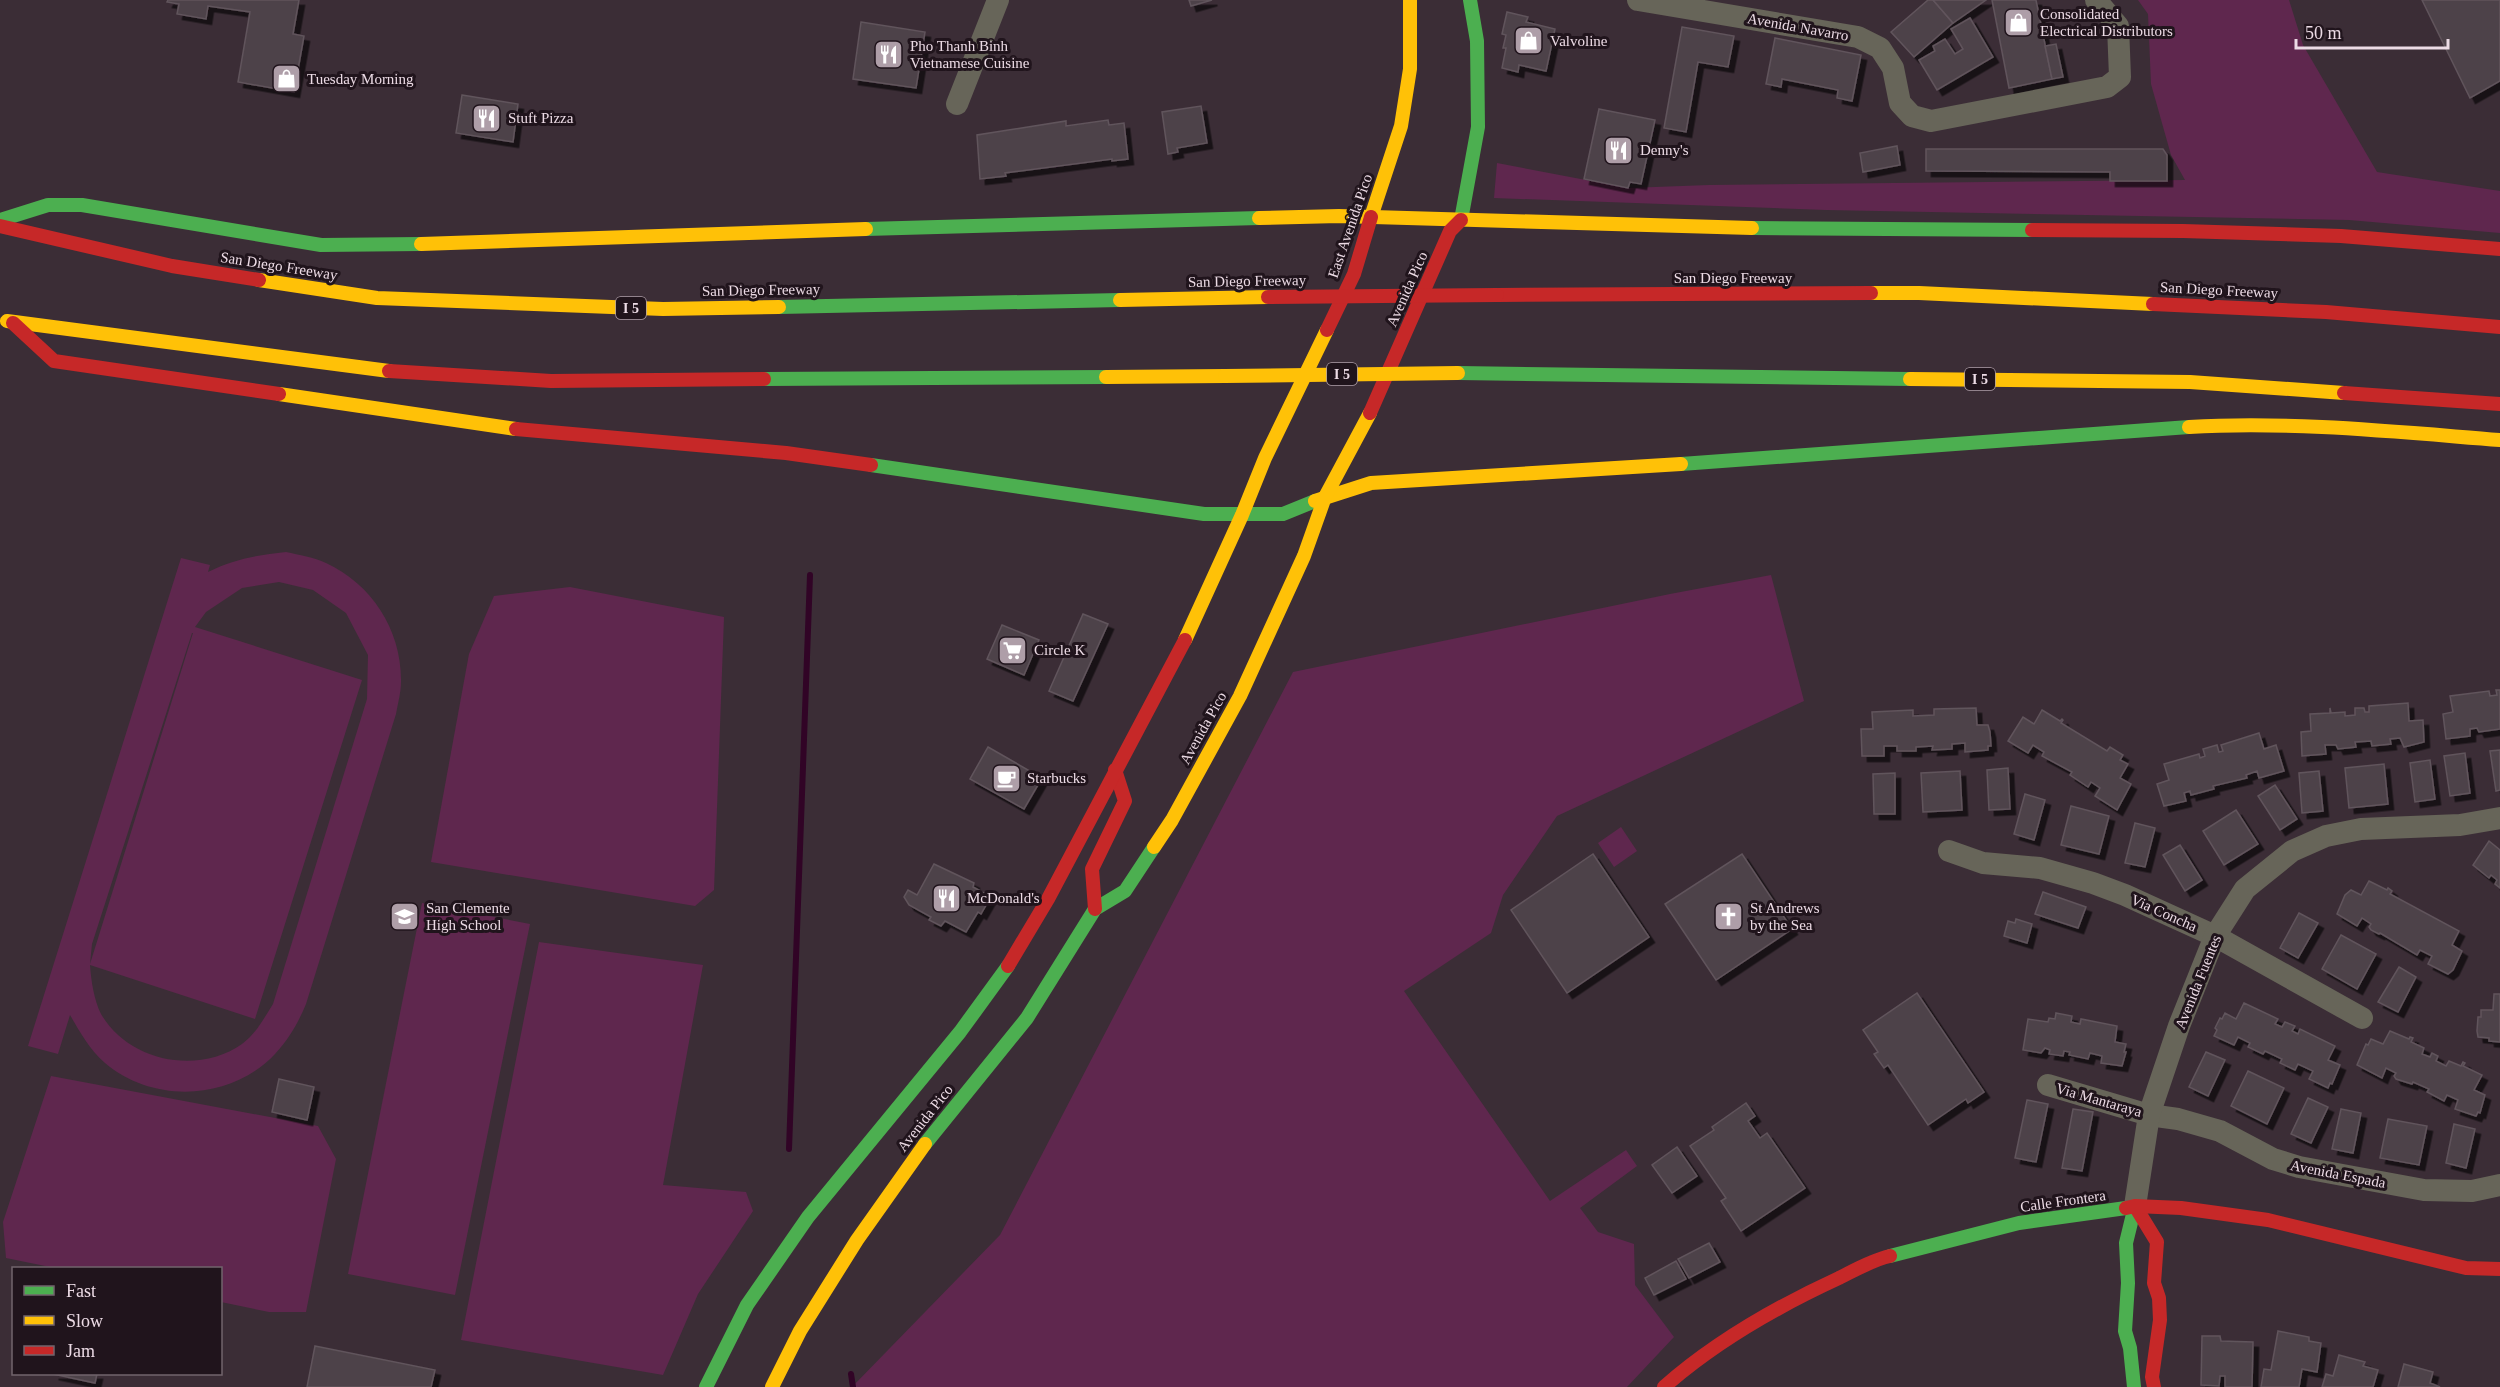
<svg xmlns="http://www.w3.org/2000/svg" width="2500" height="1387" font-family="'Times New Roman',serif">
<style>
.green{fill:#5f274e;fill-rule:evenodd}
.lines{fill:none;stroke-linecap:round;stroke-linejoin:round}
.stream{stroke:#310426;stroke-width:6}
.building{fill:#4e434a;stroke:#61545c;stroke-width:1.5;filter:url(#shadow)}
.street{stroke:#676559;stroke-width:22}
.fast{stroke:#4caf50;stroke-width:14}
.slow{stroke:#ffc107;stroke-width:14}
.jam{stroke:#c62828;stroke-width:14}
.slow-bridge{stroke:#ffc107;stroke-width:14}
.jam-bridge{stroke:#c62828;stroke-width:14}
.labels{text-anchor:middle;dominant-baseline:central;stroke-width:6;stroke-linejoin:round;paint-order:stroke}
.shield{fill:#20141c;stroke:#af9fa9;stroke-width:1.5}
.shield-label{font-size:14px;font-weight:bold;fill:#ecdbe5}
.poi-label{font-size:15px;fill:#ecdbe5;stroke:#20141c;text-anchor:start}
.street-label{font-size:15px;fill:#ecdbe5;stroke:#20141c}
</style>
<defs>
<filter id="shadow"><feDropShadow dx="5.5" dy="5.5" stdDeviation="0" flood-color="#0009"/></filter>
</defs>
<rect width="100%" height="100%" fill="#3b2d36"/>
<g class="green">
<path d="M2138,0H2289L2303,45L2377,172L2500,191V233L2349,220L1826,210L1494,198L1497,163L1628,188L1709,185L2185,180L2171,155L2151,84L2148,14Z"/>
<path d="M286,552C299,555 314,557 326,563C372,584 402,631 401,682C401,692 398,703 396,714L306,1004C298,1023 289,1039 275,1054C231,1101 153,1104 105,1063C89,1049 80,1032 70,1015L58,1054L28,1046L181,558L210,565L208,572C234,559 258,555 286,552ZM279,582L313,590L346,613L368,655L367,699L273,1004C264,1018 256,1034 242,1044C198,1075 129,1062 101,1014C94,1000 91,980 90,965L255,1019L362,680L195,627L206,612L242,588ZM192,633H193L90,964L92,944Z"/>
<path d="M1771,575L1804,701L1557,816L1503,895L1491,933L1404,991L1550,1201L1626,1150L1637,1166L1580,1208L1598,1232L1634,1244L1635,1285L1674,1337L1627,1387H852L1000,1235L1293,672L1670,594Z"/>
<path d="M570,587L724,617L714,890L695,906L431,862L469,654L494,596Z"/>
<path d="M1621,827L1637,851L1614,867L1598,843Z"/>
<path d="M422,903L530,924L455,1295L348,1274Z"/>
<path d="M539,942L703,965L663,1185L746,1192L753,1211L698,1294L663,1375L461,1340Z"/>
<path d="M51,1076L318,1126L336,1159L306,1312H269L221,1302L220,1268H55L6,1258L3,1222Z"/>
</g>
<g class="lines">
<g class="stream">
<path d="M789,1149L810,575"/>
<path d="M851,1374L853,1387"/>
</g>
</g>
<g class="building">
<path d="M168,0H299L293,34L304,36L294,92L238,82L250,12L208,6L206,19L177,14L179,4L167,2Z"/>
<path d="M1189,0H1212L1191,6Z"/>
<path d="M1928,0H1933L1953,23L1914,57L1891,32Z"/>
<path d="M1933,0H1986L1953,23Z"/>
<path d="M1992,0H2036L2052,79L2009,88Z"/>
<path d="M2422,0H2500V81L2470,98Z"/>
<path d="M1507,12L1528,17L1526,22L1555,29L1546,71L1519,65L1518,72L1502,68L1506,48H1503L1506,35L1502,34Z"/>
<path d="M1970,18L1993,57L1937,90L1919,60L1935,51L1933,46L1945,39L1955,54L1963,49L1951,29Z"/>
<path d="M861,22L925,32L916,88L853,79Z"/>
<path d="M1682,27L1734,36L1728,67L1698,62L1686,132L1664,128Z"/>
<path d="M1775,38L1861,55L1852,101L1837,98L1838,90L1782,79L1781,87L1766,84Z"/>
<path d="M2056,44L2063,77L2052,79L2045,46Z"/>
<path d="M462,95L518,104L513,142L456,133Z"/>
<path d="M1201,106L1207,143L1177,148L1178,152L1168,154L1162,112Z"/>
<path d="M1599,109L1655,120L1641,184L1630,182L1628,188L1584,179Z"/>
<path d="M1108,120L1109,125L1124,123L1128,159L1112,161V159L1005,173L1006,176L980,179L977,135L1066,121V126Z"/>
<path d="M1897,146L1900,165L1863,172L1860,153Z"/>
<path d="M1926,149H2163L2167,155V181H2110V172L1926,171Z"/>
<path d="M1083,614L1108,624L1073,701L1049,691Z"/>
<path d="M1002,625L1039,640L1024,675L987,659Z"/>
<path d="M2496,690H2500V729L2479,732L2477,728L2470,729V736L2446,739L2443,714L2453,712L2450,696L2489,691L2490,696L2497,695Z"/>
<path d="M2408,703L2409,721L2423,720L2424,742L2404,747L2400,738L2390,739L2391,744L2372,746L2371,741L2355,742L2356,747L2338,749L2336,745H2325L2326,754L2302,756L2301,732L2311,731L2310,714L2330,713V708L2331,713L2345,712V716L2355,715V708H2364L2365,712H2369V706Z"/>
<path d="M1976,708L1977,725H1988L1990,732L1991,746H1988V750L1965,752V743L1952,744V749L1932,750L1933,746L1916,747V751H1897V746H1884V756H1862L1861,729H1873L1872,712L1913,710V716L1934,715V709Z"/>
<path d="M2042,710L2060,721L2062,719L2063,720L2061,723L2107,751L2110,747L2123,755L2120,760L2128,764L2120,778L2131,784L2117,810L2095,796L2100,788L2091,782L2088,787L2070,775L2072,772L2042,756L2044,752L2033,745L2028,753L2008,741L2023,717L2034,724Z"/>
<path d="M2259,733L2264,749L2276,745L2284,771L2259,778L2257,771L2246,775L2247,778L2213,786L2214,789L2191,795L2190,791L2184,793L2186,801L2164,806L2157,784L2169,780L2164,764L2199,754L2200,758L2205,756L2203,749L2217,745L2219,752L2223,751L2221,745Z"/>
<path d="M988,747L1042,778L1024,809L970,779Z"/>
<path d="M2500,750V790L2496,791L2490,751Z"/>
<path d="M2465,753L2470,793L2450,796L2444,756Z"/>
<path d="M2430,760L2435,799L2415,802L2410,763Z"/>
<path d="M2384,764L2388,804L2349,808L2345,768Z"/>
<path d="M2008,768L2010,809L1989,810L1987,770Z"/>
<path d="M1960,771L1962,810L1923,812L1921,773Z"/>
<path d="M2319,771L2323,811L2302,813L2299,773Z"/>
<path d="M1895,773V814H1874L1873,774Z"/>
<path d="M2275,785L2297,819L2280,830L2258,796Z"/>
<path d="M2025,794L2045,800L2034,840L2014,834Z"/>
<path d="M2071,806L2109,816L2099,854L2061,845Z"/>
<path d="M2236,810L2258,844L2224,865L2203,831Z"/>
<path d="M2135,823L2155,828L2145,867L2125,863Z"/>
<path d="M2489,841L2500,850V888L2495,884L2497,880L2491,875L2489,878L2473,865Z"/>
<path d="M2180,845L2202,880L2185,891L2163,855Z"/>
<path d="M1593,854L1649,937L1567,993L1511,910Z"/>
<path d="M1742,854L1792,929L1716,980L1665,904Z"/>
<path d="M934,864L974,883L973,887L988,895L986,899L989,900L981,914L978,912L966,932L945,921L941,926L929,920L931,917L909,905L904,897L908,890L917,895Z"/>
<path d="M2369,881L2387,890L2388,888L2392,891L2390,894L2459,931L2452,945L2462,951L2453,970L2448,974L2428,964L2432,956L2420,950L2417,955L2380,933L2379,934L2371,930L2369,927L2371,924L2362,918L2357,926L2337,914L2345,895L2351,890L2361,895Z"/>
<path d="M2043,892L2086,907L2078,928L2035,914Z"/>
<path d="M2299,913L2318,923L2298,958L2280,948Z"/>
<path d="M2016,919L2032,924L2027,943L2004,936L2008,921L2015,923Z"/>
<path d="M2341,935L2376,954L2357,989L2322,969Z"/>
<path d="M2399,967L2416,977L2398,1012L2378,1002Z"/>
<path d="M1917,993L1984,1092L1968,1103L1966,1099L1928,1125L1888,1065L1884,1068L1874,1054L1878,1052L1863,1030Z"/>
<path d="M2494,994H2500V1042L2489,1041V1038L2478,1037L2477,1031L2478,1017H2481V1010H2493Z"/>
<path d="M2244,1003L2278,1019L2275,1024L2282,1027L2285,1022L2295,1026L2292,1031L2298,1034L2300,1029L2335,1046L2328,1060L2340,1065L2332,1084L2330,1083L2328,1088L2309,1079L2313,1071L2298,1064L2295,1070L2280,1063L2282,1059L2265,1051L2263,1054L2248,1047L2250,1043L2238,1037L2234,1045L2214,1036L2217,1030L2215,1028L2220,1018L2222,1019L2225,1013L2236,1019Z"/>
<path d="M2056,1013L2072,1016L2071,1022L2080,1024L2081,1019L2117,1026L2115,1042L2126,1044L2124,1052H2126L2122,1066L2101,1063L2102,1056L2090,1053L2088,1059L2069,1055L2070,1052L2064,1051L2063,1056L2049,1054L2050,1050L2045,1048L2041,1053L2023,1050L2028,1019L2048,1022L2049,1018L2055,1019Z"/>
<path d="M2390,1031L2409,1039L2410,1037L2413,1038L2411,1042L2424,1048L2422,1054L2430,1057L2432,1053L2438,1056L2436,1061L2446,1066L2449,1061L2461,1066L2463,1062L2465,1063L2463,1066L2482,1075L2474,1090L2485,1095L2480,1113L2478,1112L2476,1116L2455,1109L2458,1100L2447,1095L2444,1101L2427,1092L2429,1089L2413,1082L2412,1084L2396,1079L2394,1076L2396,1073L2386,1068L2382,1078L2357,1065L2366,1044L2368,1045L2371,1039L2383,1044Z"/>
<path d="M2206,1052L2225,1060L2208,1096L2189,1087Z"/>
<path d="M2248,1071L2284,1088L2267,1124L2231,1106Z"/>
<path d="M279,1079L314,1087L307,1120L272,1112Z"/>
<path d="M2308,1098L2328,1107L2311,1143L2291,1134Z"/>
<path d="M2027,1100L2048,1104L2036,1162L2015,1158Z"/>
<path d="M1746,1103L1755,1116L1748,1121L1760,1138L1767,1133L1805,1188L1741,1231L1721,1201L1726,1198L1690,1146L1714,1130L1712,1127Z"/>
<path d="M2073,1109L2093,1112L2082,1171L2062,1168Z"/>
<path d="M2341,1109L2361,1113L2353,1153L2332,1149Z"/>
<path d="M2388,1119L2427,1126L2419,1165L2380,1158Z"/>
<path d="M2454,1124L2475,1129L2466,1168L2446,1163Z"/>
<path d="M1677,1147L1697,1176L1672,1193L1652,1165Z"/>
<path d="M1709,1243L1720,1262L1689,1278L1678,1259Z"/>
<path d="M1676,1261L1686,1279L1654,1295L1645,1278Z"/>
<path d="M2278,1331L2309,1337V1341L2321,1343L2317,1372L2302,1369L2299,1387H2261L2264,1369L2271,1370Z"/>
<path d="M2202,1336H2220L2221,1341L2253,1342L2252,1387H2225V1376H2220L2219,1386L2201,1385Z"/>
<path d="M315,1346L435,1370L431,1387H307Z"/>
<path d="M2339,1355L2365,1362L2363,1366L2378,1370L2373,1387H2322L2326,1374L2333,1376Z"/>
<path d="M2404,1364L2433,1372L2430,1383L2440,1387H2398Z"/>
<path d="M53,1374H97L95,1383Z"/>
</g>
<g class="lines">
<g class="street">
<path d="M1638,0L1858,37L1880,48L1893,68L1900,103L1912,116L1931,121L2107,87L2120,77L2118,26L2096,0"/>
<path d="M957,104L998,0"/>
<path d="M1949,851L1983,863L2040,868L2093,883L2125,895L2215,936L2362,1018"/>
<path d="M2048,1085L2149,1115L2178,1119L2220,1131L2273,1159L2299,1167L2424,1190L2472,1191L2500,1185"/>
<path d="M2135,1206L2149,1115L2179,1026L2215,936L2245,889L2292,851L2326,836L2361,829L2460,825L2500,818"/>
</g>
<g class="fast">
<path d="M0,220L48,205H82L321,245L421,244"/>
<path d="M1461,220L1478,127L1477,41L1470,0"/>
<path d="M1752,228L2032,230"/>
<path d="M866,229L1259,218"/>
<path d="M779,307L1120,300"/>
<path d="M1458,373L1910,379"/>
<path d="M764,379L1106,377"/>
<path d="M1681,464L2189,427"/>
<path d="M871,465L1204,514H1283L1315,501"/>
<path d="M925,1144L1027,1018L1095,909L1125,891L1154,847"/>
<path d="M1890,1256L2019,1223L2126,1208"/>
<path d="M706,1387L747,1305L808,1217L960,1032L1008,966"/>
<path d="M2134,1387L2130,1348L2125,1331L2128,1283L2126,1243L2135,1206"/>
</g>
<g class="slow">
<path d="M1371,217L1401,126L1410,69V0"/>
<path d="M1259,218L1339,216L1752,228"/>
<path d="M421,244L866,229"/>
<path d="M259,280L377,298L663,309L779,307"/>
<path d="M1871,293H1919L2153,304"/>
<path d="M1120,300L1268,297"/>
<path d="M7,321L389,371"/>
<path d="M1106,377L1225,376"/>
<path d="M1910,379L2190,382L2344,393"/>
<path d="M279,394L516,429"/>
<path d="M2189,427C2292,421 2397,432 2500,440"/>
<path d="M1315,501L1371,483L1681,464"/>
<path d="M1185,640L1242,515L1265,458L1327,330"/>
<path d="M1154,847L1172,820L1240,696L1304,556L1325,497L1370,413"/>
<path d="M772,1387L800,1331L857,1240L925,1144"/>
</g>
<g class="jam">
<path d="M0,226L172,266L259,280"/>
<path d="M2032,230L2183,231L2341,236L2500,249"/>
<path d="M1497,295L1871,293"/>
<path d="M2153,304L2326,312L2500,327"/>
<path d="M13,323L54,361L279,394"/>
<path d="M1327,330L1354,274L1371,217"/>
<path d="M389,371L551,381L764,379"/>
<path d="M2344,393L2500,404"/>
<path d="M1370,413L1450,231L1461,220"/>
<path d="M516,429L786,453L871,465"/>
<path d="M1095,909L1092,869L1125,801L1115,770"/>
<path d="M1008,966L1048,899L1185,640"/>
<path d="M2135,1206L2157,1242L2154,1283L2159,1298L2160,1320L2152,1377L2154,1387"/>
<path d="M2126,1208L2135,1206L2181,1208L2268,1220L2466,1268L2500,1269"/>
<path d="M1664,1387C1716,1341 1776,1307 1839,1278C1855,1270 1872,1260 1890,1256"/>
</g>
<path class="slow-bridge" d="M1225,376L1458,373"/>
<path class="jam-bridge" d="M1268,297L1497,295"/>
</g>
<defs>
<symbol id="shop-square" viewBox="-11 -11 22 22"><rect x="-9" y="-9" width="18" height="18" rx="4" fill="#ae9ea8" stroke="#20141c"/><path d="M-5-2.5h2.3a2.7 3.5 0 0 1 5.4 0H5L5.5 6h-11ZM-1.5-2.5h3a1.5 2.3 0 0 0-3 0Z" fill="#fff"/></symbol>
<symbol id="restaurant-square" viewBox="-11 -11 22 22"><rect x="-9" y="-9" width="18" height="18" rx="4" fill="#ae9ea8" stroke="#20141c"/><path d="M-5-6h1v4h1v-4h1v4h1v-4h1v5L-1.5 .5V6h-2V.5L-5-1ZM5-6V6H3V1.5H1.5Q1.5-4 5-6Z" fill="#fff"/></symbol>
<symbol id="supermarket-square" viewBox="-11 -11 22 22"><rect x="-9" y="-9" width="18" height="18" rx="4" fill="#ae9ea8" stroke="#20141c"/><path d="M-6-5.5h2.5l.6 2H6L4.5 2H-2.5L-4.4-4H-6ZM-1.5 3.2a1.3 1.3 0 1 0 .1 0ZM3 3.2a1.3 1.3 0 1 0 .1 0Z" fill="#fff"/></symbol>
<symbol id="cafe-square" viewBox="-11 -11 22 22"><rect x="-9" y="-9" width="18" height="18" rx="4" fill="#ae9ea8" stroke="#20141c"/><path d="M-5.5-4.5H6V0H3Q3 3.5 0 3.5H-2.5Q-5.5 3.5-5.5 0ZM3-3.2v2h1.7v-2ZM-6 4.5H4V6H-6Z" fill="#fff"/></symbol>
<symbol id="school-square" viewBox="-11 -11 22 22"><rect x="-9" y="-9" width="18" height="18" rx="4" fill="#ae9ea8" stroke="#20141c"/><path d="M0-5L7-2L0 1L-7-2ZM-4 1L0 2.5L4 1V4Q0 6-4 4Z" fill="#fff"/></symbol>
<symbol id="church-square" viewBox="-11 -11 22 22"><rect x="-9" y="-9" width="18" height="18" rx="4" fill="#ae9ea8" stroke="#20141c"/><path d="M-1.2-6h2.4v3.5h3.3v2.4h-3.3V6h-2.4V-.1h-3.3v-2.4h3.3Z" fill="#fff"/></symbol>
</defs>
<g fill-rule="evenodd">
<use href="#shop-square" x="2002" y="6" width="33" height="33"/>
<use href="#shop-square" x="1512" y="24" width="33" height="33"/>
<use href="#restaurant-square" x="872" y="38" width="33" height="33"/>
<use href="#shop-square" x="270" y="62" width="33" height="33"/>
<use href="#restaurant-square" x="470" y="102" width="33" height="33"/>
<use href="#restaurant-square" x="1602" y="134" width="33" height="33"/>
<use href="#supermarket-square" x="996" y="634" width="33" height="33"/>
<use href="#cafe-square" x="990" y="762" width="33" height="33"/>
<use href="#restaurant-square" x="930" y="882" width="33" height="33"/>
<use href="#school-square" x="388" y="900" width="33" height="33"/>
<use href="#church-square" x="1712" y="900" width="33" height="33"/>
</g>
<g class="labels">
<g class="shield">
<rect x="616" y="297" width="30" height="22" rx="4.5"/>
<rect x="1327" y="363" width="30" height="22" rx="4.5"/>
<rect x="1965" y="368" width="30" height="22" rx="4.5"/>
</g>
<g class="shield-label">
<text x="631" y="308">I 5</text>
<text x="1342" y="374">I 5</text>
<text x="1980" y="379">I 5</text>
</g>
<g class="poi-label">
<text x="2040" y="14">Consolidated<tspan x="2040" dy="17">Electrical Distributors</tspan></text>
<text x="1550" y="41">Valvoline</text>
<text x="910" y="46">Pho Thanh Binh<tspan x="910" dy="17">Vietnamese Cuisine</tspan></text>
<text x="307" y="79">Tuesday Morning</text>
<text x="508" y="118">Stuft Pizza</text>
<text x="1640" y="150">Denny's</text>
<text x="1034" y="650">Circle K</text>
<text x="1027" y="778">Starbucks</text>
<text x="967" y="898">McDonald's</text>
<text x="426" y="908">San Clemente<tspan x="426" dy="17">High School</tspan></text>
<text x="1750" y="908">St Andrews<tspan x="1750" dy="17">by the Sea</tspan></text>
</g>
<g class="street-label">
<text transform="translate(1798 27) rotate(10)">Avenida Navarro</text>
<text transform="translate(1350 226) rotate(-71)">East Avenida Pico</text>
<text transform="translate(279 266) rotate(9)">San Diego Freeway</text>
<text x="1733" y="278">San Diego Freeway</text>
<text transform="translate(1247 281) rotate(-1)">San Diego Freeway</text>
<text transform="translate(1407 289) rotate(-66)">Avenida Pico</text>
<text transform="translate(761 290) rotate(-1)">San Diego Freeway</text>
<text transform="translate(2219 290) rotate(3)">San Diego Freeway</text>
<text transform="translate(1203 728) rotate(-61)">Avenida Pico</text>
<text transform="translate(2164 913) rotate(24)">Via Concha</text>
<text transform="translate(2198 982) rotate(-68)">Avenida Fuentes</text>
<text transform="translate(2099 1100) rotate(16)">Via Mantaraya</text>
<text transform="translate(925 1118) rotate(-52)">Avenida Pico</text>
<text transform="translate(2338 1174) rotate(11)">Avenida Espada</text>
<text transform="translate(2063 1201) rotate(-8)">Calle Frontera</text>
</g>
</g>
<rect x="12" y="1267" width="210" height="108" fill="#20141c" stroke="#72646c" stroke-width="1.5"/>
<rect x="24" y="1286" width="30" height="9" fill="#4caf50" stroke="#72646c" stroke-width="1.5"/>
<text x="66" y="1297" font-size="18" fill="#ecdbe5">Fast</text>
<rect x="24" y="1316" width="30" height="9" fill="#ffc107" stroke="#72646c" stroke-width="1.5"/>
<text x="66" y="1327" font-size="18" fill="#ecdbe5">Slow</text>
<rect x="24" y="1346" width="30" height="9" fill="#c62828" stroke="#72646c" stroke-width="1.5"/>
<text x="66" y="1357" font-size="18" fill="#ecdbe5">Jam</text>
<path d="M2296 39v9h152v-9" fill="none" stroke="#ecdbe5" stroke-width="3"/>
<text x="2305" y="39" font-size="18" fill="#ecdbe5" stroke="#20141c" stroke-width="4.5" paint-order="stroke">50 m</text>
</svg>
